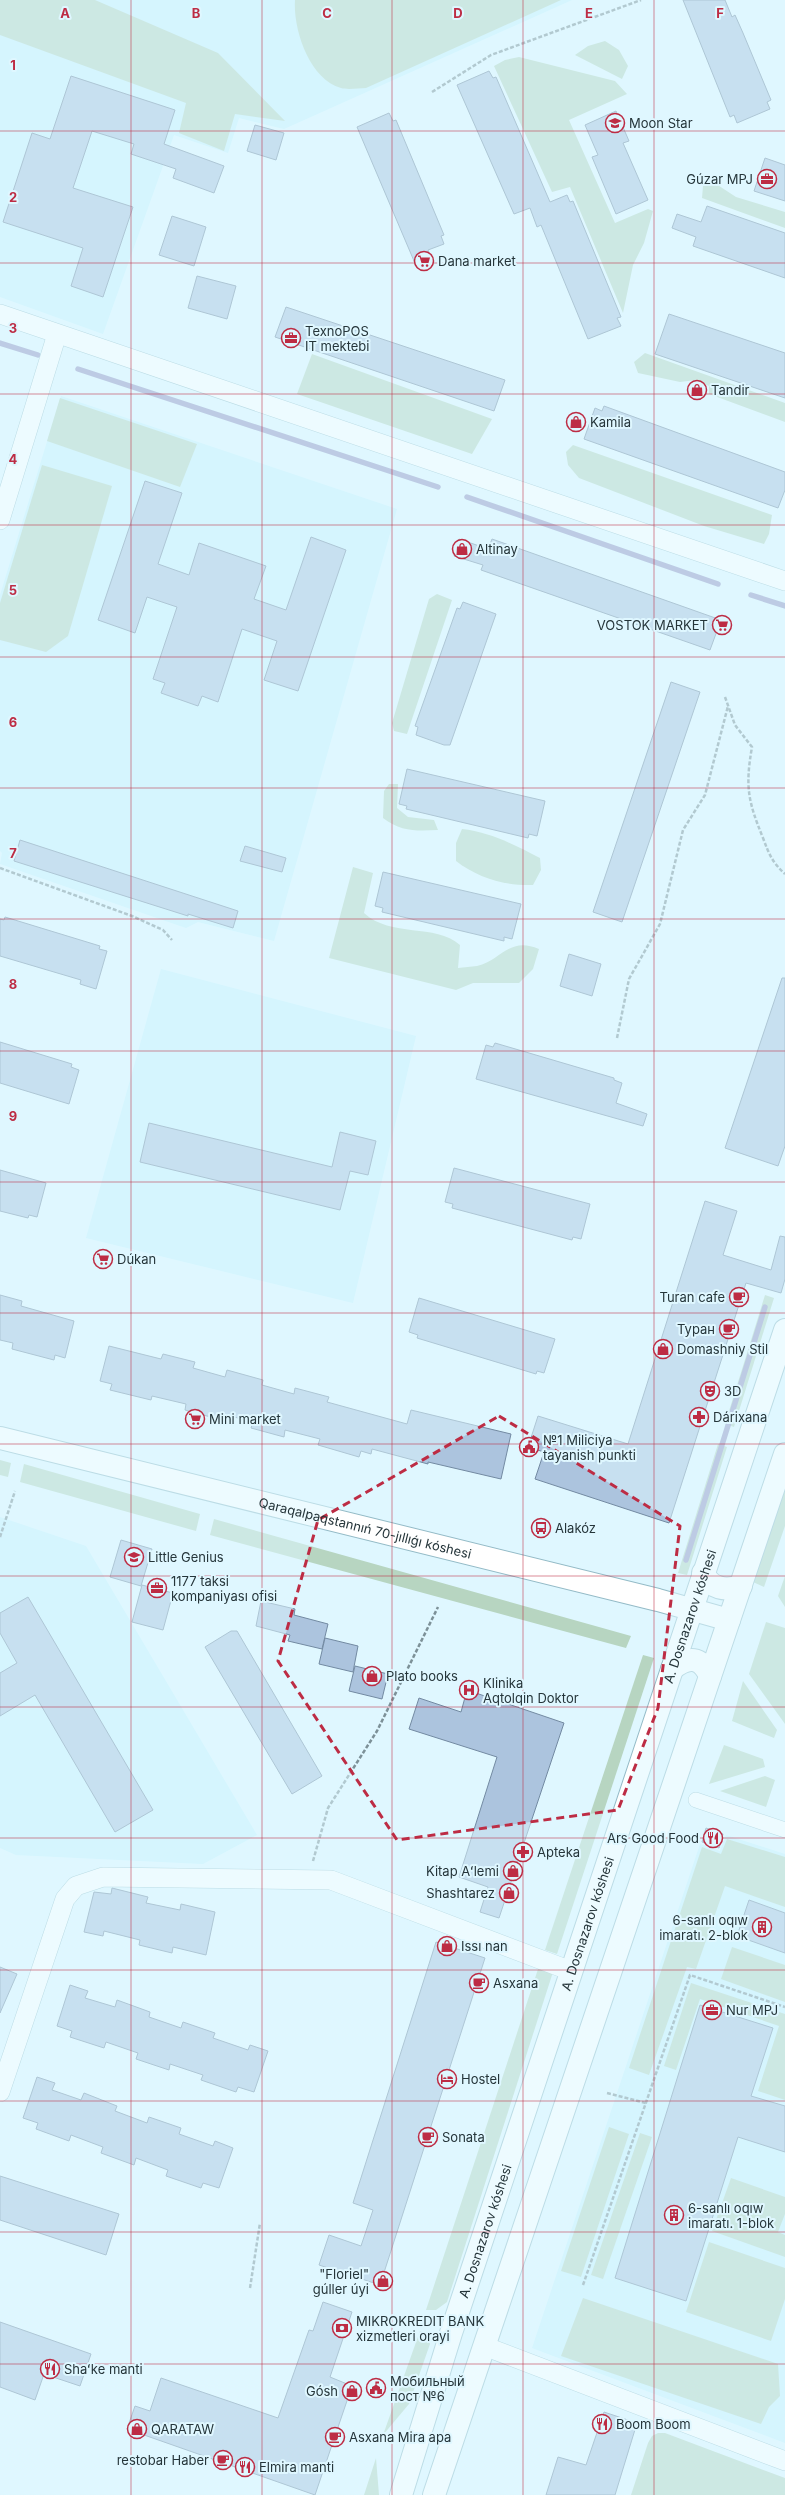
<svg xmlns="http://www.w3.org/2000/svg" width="785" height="2495" font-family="Inter,sans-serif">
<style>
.built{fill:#c9f1fd}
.green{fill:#b7d5c1}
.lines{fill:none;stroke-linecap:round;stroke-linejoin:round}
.stream{stroke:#9496c3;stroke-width:5.5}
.building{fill:#acc4de;stroke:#738aa2}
.pedestrian-casing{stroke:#94bbc7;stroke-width:16}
.minor-casing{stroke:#94bbc7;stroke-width:20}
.tertiary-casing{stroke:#94bbc7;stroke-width:24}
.secondary-casing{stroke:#94bbc7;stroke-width:24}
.path{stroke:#7d9198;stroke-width:2.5;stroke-dasharray:4 2;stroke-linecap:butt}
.pedestrian{stroke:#fff;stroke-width:15}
.minor{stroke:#fff;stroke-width:19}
.tertiary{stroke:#fff;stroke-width:22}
.secondary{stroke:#fff;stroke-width:22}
.marked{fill:none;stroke:#bd2c44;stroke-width:3;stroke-dasharray:8 5;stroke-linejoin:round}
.grid{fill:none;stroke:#bd2c44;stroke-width:1;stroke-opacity:0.55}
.labels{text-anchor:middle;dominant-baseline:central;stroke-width:4;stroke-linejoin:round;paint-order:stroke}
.poi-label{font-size:13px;fill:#25353a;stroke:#dff7ff;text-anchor:start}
.street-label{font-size:13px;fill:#25353a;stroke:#dff7ff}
.grid-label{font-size:13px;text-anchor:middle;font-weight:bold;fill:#bd2c44;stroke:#dff7ff;stroke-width:4;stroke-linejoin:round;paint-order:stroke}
</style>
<rect width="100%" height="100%" fill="#dff7ff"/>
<g class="built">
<path d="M0,0H572L284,129L239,118L228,153L174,135L103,334L0,297Z"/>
<path d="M61,396L397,509L274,941L198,922L186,928L0,864L2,853L0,851V595Z"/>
<path d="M161,969L416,1036L353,1303L86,1238Z"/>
<path d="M0,1517L86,1546L257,1835L203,1864L16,1855L0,1848Z"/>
<path d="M726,1835L785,1854V2443L532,2348L700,1844L720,1851Z"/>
</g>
<g class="green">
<path d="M0,0H95L218,53L285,121L235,114L224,151L179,133L186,103L0,35Z"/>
<path d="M295,0H561L366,88C359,88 348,90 341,88C309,79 293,29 295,0Z"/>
<path d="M605,41L619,50L628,66L622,79L575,55L588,46Z"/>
<path d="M519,57L615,81L627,94L569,120L615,223L648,209L653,211L644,243L633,265L623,313L570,187L552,192L494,66L505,60Z"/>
<path d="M710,180L736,197L785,212V228L702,198L703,186Z"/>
<path d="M645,353L785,403V422L709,394V386L696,380L680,382L638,373L634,362Z"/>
<path d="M312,354L492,419L472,454L297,394Z"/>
<path d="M60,398L197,444L180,487L47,441Z"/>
<path d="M573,445L772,515L769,534L764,544L704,526L579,478L568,465L566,452Z"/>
<path d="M42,465L112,486L68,636L46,652L0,640V603Z"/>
<path d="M437,594L452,600L407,734L394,731L392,723L429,599Z"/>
<path d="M389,784H398L397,808L408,817L434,820L438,830C417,831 401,832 383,818L384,791Z"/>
<path d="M462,829C490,832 515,845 540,858L541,870L533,885C505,886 478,878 456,861V843Z"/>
<path d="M353,867L373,873L364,913C391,938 435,923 460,945L458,968C464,967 471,967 477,966C502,960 509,936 539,949L533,969L519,983H473L456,990L329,958Z"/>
<path d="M765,1295L774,1298L734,1427L725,1424Z"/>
<path d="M718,1444L727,1447L687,1575L678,1573Z"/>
<path d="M0,1460L11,1463L8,1477L0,1475Z"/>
<path d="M24,1464L200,1514L196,1531L20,1482Z"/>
<path d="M785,1487V1526L764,1587L753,1582Z"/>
<path d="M214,1519L631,1636L626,1648L210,1535Z"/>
<path d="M785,1576V1607L778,1596Z"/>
<path d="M766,1622L785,1628V1724L749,1674Z"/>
<path d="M643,1655L654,1658L557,1954L545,1950Z"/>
<path d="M743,1681L777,1730L774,1738L732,1721Z"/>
<path d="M724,1745L763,1759L765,1767L709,1784Z"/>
<path d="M765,1776L775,1780L766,1807L720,1791Z"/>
<path d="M727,1839L785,1857V1907L725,1886L696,1969L687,1967L649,2075L629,2068L702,1847L721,1854Z"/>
<path d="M732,1947L785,1965V2002L721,1979Z"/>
<path d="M540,1963L553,1972L447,2302L436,2310H426Z"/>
<path d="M691,1983L785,2014V2100L758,2091L779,2026L700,1999L676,2070L664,2066Z"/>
<path d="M609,2127L629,2134L581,2277L561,2271Z"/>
<path d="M640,2133L652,2137L603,2279L591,2275Z"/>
<path d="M731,2178L785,2197V2214L778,2232L785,2235V2257L712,2231Z"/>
<path d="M709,2242L785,2268V2299L771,2341L686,2312Z"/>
<path d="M583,2298L778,2364L780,2396L769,2407L761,2424L561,2356Z"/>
<path d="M420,2331L427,2334L430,2344L409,2404L383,2435Z"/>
<path d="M658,2433H665L785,2478V2495H631L648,2443L652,2436Z"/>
<path d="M376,2458L379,2495H364Z"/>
</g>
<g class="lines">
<g class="stream">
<path d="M0,343L38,355"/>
<path d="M78,369L438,487"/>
<path d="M467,497L718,584"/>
<path d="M751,595L785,606"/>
<path d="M686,1560L765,1307"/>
</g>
</g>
<g class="building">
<path d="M683,0H725L732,17L735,15L743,33L771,100L767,102L770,109L737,123L734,115L730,117Z"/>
<path d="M489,71L493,78L496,77L550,202L567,195L570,202L573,201L621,317L617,318L621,326L588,339L541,225L537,227L530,208L514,214L457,85Z"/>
<path d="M71,76L175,110L164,144L224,166L214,193L173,178L176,169L131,154L134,144L92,131L73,188L133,207L103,297L71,286L83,248L3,222L32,133L50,139Z"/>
<path d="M616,111L629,141L623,143L648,200L616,214L592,157L598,155L585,125Z"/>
<path d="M389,113L393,121L396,120L444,235L441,236L444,244L428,250L433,262L417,268L357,127Z"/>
<path d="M255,125L284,133L276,160L247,151Z"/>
<path d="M765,158L785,165V201L754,191Z"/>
<path d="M707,206L785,233V278L693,246L696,237L672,228L677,214L701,222Z"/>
<path d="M172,216L206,227L194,266L159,255Z"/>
<path d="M197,276L236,286L227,319L188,308Z"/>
<path d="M286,307L505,380L494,411L275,337Z"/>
<path d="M669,314L785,353V398L655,354Z"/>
<path d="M604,406L785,472V490L778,508L584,439L595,408L602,411Z"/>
<path d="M145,481L182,493L158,564L189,575L199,543L266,566L254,599L286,610L311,537L346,550L298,691L264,680L277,641L242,629L218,702L202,696L198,706L161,693L165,683L153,679L177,607L147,597L135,633L98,620Z"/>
<path d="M459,539L488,549L492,539L721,620L710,650L481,570L483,565L454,556Z"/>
<path d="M463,602L496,614L450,745H444L416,735L418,727L415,726L457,608L460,609Z"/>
<path d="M671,682L700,692L622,922L593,912Z"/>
<path d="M407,769L545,801L537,836L529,834L528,838L406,809L407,806L399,804Z"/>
<path d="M20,840L238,911L233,928L188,914V916L14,861Z"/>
<path d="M245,846L286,858L282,872L240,861Z"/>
<path d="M383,872L521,904L512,939L504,937V941L382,912L383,908L375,906Z"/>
<path d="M5,917L100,946L99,949L107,951L96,989L80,984L81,980L0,956V919L4,920Z"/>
<path d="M569,954L601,964L592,996L560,986Z"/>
<path d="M782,978H785V1146L778,1166L725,1148Z"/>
<path d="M0,1042L72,1064L71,1067L79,1070L69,1104L0,1083Z"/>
<path d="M495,1043L614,1078V1080L622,1083L616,1103L647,1114L643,1126L476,1079L486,1045L493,1047Z"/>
<path d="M149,1123L332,1167L340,1132L376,1141L368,1175L350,1171L340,1210L140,1162Z"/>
<path d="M454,1168L590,1204L581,1239L573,1237L572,1240L452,1208L453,1204L445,1202Z"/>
<path d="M0,1170L46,1183L37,1217L29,1215L28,1218L0,1211Z"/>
<path d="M705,1201L737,1211L723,1255L771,1270L780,1236L785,1237V1279L781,1293L746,1283L669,1523L535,1479L544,1452L528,1447L538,1416L628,1444Z"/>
<path d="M0,1295L22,1301L21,1306L74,1321L65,1358L55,1355L54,1360L12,1349L13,1343L0,1340Z"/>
<path d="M419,1298L555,1339L544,1373L537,1371L536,1374L417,1338L418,1335L409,1332Z"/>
<path d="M109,1346L161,1359L163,1354L195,1362L193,1368L225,1377L227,1370L263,1380L262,1385L294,1394L295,1388L329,1397L327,1402L407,1424L411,1410L511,1434L501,1479L428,1462V1464L372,1449L371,1454L361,1451L359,1457L318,1445L320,1439L285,1430L284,1437L251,1428L253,1422L219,1413L218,1419L185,1410L186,1404L152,1396L151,1400L110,1390L112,1384L100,1381Z"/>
<path d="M121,1540L152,1549L141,1586L110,1577Z"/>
<path d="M142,1585L173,1593L163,1630L132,1622Z"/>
<path d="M28,1597L153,1810L115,1832L35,1695L0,1716V1673L17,1663L0,1633V1613Z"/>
<path d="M261,1601L295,1609L294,1615L328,1624L322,1649L288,1641L290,1635L256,1626Z"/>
<path d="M231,1631H237L322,1776L292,1794L205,1647Z"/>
<path d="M325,1638L358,1646L353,1672L319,1664Z"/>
<path d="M355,1666L388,1674L382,1699L349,1691Z"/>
<path d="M467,1690L564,1723L499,1918L480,1912L488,1887L459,1877L497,1757L409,1729L419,1698L461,1712Z"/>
<path d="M706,1828L723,1834L719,1848L702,1842Z"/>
<path d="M112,1888L148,1897L146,1903L180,1910L181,1904L215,1912L206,1955L173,1947L172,1953L139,1945L140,1940L104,1931L103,1936L84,1932L94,1892L111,1894Z"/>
<path d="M749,1900L785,1913V1953L737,1936Z"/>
<path d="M436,1942L485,1958L380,2285L319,2265L329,2235L361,2246L373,2210L353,2203Z"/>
<path d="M0,1967L17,1974L0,2013Z"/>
<path d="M70,1985L88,1991L85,1998L115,2007L117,2000L150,2012L149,2017L181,2028L183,2022L215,2033L213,2038L248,2050L250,2045L268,2051L254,2092L238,2087L236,2092L201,2080L203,2075L170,2064L169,2070L136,2059L138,2053L106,2042L104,2048L70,2037L72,2031L57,2026Z"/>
<path d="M700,2005L773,2028L751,2096L785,2106V2152L738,2137L686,2301L615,2278Z"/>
<path d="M37,2077L55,2083L52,2090L81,2100L84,2093L117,2106L115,2111L147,2123L149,2117L181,2128L179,2134L213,2146L215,2141L233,2148L219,2188L203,2183L201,2188L166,2176L168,2170L136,2158L134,2165L101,2153L103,2147L71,2135L69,2141L36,2129L38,2123L23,2118Z"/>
<path d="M0,2176L119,2214L106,2255L0,2220Z"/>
<path d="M323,2302L352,2312L330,2377L352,2386L315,2495L127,2429L135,2406L150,2411L161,2378L278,2418L309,2330L313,2331Z"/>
<path d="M0,2322L91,2354L80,2386L44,2374L35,2400L0,2387Z"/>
<path d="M604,2412L637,2423L615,2495H546L558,2457L586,2465Z"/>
</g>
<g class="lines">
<defs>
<path id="pedestrian" d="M696,1800L785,1830"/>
<g id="minor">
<path d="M0,314L785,581"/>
<path d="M0,520L57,334"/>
<path d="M0,2092L65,1899L76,1886L103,1877L331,1880L571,1971"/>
<path d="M484,2346L785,2461"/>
</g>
<g id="tertiary">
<path id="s1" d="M0,1438L658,1600L729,1620"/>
</g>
<g id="secondary">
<path d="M703,1573C711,1589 725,1591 741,1586"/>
<path d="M672,1669C688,1656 701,1656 710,1676"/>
<path id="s2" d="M401,2495L451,2333L785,1330"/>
<path d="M434,2495L785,1454"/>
</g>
</defs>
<use href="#pedestrian" class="pedestrian-casing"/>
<use href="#minor" class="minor-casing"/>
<use href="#tertiary" class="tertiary-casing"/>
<use href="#secondary" class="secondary-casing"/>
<g class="path">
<path d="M432,92L491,55L641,0"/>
<path d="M725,697L735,725L752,747C745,787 748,801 763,838C769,854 772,862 785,874"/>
<path d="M0,868L132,916L163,930L172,940"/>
<path d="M617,1038L629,979L660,924L683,830L705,795L728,706"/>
<path d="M0,1537L15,1491"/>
<path d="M313,1861L328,1808L377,1731L438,1607"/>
<path d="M607,2093L646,2103"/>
<path d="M583,2285L690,1975L785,2007"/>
<path d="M250,2288L260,2223"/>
</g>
<use href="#pedestrian" class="pedestrian"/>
<use href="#minor" class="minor"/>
<use href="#tertiary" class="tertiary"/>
<use href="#secondary" class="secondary"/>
</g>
<path d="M0 0H785V2495H0ZM499,1416L680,1526L658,1708L618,1810L397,1840L278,1661L318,1520Z" fill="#dff7ff" fill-opacity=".55" fill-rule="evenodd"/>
<path class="marked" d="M499,1416L680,1526L658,1708L618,1810L397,1840L278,1661L318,1520Z"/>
<path class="grid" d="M131,0V2495M262,0V2495M392,0V2495M523,0V2495M654,0V2495M0,131H785M0,263H785M0,394H785M0,525H785M0,657H785M0,788H785M0,919H785M0,1051H785M0,1182H785M0,1313H785M0,1444H785M0,1576H785M0,1707H785M0,1838H785M0,1970H785M0,2101H785M0,2232H785M0,2364H785"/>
<defs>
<symbol id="school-ring" viewBox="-11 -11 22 22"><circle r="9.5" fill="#dff7ff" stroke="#bd2c44" stroke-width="1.5"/><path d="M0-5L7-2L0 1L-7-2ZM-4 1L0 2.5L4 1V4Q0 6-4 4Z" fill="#bd2c44"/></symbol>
<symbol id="office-ring" viewBox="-11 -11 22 22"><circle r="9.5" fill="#dff7ff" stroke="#bd2c44" stroke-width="1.5"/><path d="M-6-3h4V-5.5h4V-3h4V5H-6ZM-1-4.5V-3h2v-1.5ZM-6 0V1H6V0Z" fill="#bd2c44"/></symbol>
<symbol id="supermarket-ring" viewBox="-11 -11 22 22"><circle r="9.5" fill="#dff7ff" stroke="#bd2c44" stroke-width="1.5"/><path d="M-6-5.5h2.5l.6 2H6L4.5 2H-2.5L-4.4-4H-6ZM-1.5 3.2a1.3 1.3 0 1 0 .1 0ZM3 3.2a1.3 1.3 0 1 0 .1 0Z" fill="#bd2c44"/></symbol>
<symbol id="shop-ring" viewBox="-11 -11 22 22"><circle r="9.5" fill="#dff7ff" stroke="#bd2c44" stroke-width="1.5"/><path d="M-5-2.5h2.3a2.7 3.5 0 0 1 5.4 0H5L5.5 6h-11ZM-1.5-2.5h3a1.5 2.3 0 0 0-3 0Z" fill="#bd2c44"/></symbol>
<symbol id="cafe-ring" viewBox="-11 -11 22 22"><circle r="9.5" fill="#dff7ff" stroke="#bd2c44" stroke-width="1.5"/><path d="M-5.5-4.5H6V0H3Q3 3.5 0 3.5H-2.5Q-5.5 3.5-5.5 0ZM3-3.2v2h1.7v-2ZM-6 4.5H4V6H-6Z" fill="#bd2c44"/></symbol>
<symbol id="theatre-ring" viewBox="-11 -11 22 22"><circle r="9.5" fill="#dff7ff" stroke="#bd2c44" stroke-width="1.5"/><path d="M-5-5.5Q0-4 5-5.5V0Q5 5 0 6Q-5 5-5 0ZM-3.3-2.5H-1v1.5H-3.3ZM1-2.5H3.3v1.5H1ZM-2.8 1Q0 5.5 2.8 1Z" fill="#bd2c44"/></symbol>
<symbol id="pharmacy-ring" viewBox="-11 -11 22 22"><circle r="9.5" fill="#dff7ff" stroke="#bd2c44" stroke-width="1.5"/><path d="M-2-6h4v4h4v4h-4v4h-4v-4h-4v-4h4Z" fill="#bd2c44"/></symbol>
<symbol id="civic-ring" viewBox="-11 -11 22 22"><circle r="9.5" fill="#dff7ff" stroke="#bd2c44" stroke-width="1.5"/><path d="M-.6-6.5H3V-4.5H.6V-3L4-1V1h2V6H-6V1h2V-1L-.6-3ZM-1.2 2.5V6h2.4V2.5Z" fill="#bd2c44"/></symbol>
<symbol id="bus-ring" viewBox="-11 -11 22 22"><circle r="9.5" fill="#dff7ff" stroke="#bd2c44" stroke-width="1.5"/><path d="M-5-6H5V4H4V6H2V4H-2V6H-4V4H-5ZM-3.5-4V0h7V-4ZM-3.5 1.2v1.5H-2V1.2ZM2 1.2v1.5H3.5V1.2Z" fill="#bd2c44"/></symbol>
<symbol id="hospital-ring" viewBox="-11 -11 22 22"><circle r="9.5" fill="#dff7ff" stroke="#bd2c44" stroke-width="1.5"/><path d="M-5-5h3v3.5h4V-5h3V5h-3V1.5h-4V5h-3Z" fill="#bd2c44"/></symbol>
<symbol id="restaurant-ring" viewBox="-11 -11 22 22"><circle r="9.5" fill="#dff7ff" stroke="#bd2c44" stroke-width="1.5"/><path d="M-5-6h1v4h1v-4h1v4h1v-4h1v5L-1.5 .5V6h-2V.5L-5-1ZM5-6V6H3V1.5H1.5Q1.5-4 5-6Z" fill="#bd2c44"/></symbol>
<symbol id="building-ring" viewBox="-11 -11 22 22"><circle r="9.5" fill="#dff7ff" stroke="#bd2c44" stroke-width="1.5"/><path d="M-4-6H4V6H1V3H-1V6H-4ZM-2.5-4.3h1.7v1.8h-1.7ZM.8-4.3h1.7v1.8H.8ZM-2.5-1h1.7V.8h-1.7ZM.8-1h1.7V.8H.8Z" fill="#bd2c44"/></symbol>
<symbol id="hotel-ring" viewBox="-11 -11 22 22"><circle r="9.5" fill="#dff7ff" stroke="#bd2c44" stroke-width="1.5"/><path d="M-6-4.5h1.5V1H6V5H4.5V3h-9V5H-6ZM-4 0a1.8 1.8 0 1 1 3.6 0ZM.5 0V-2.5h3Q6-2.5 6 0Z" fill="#bd2c44"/></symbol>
<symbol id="bank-ring" viewBox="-11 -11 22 22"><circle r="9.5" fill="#dff7ff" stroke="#bd2c44" stroke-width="1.5"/><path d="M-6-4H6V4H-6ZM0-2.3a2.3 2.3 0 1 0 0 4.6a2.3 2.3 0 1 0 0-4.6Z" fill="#bd2c44"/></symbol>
</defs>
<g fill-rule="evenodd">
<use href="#school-ring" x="604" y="112" width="22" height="22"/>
<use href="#office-ring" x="756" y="168" width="22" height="22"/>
<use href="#supermarket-ring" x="413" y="250" width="22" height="22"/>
<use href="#office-ring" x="280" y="327" width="22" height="22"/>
<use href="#shop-ring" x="686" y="379" width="22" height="22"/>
<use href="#shop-ring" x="565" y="411" width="22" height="22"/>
<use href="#shop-ring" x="451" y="538" width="22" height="22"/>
<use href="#supermarket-ring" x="711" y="614" width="22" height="22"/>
<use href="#supermarket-ring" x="92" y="1248" width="22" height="22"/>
<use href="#cafe-ring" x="728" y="1286" width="22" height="22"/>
<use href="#cafe-ring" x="718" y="1318" width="22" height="22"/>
<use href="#shop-ring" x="652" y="1338" width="22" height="22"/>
<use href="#theatre-ring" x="699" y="1380" width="22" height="22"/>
<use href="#pharmacy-ring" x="688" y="1406" width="22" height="22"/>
<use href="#supermarket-ring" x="184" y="1408" width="22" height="22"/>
<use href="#civic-ring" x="518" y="1436" width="22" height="22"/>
<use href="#bus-ring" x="530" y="1517" width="22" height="22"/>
<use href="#school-ring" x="123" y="1546" width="22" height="22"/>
<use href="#office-ring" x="146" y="1577" width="22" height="22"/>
<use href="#shop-ring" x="361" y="1665" width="22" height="22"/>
<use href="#hospital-ring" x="458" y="1679" width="22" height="22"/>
<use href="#restaurant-ring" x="702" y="1827" width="22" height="22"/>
<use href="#pharmacy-ring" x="512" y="1841" width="22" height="22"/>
<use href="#shop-ring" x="502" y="1860" width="22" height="22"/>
<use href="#shop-ring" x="498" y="1882" width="22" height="22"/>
<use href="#building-ring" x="751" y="1916" width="22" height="22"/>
<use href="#shop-ring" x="436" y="1935" width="22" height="22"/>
<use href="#cafe-ring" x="468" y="1972" width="22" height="22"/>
<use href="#office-ring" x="701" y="1999" width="22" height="22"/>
<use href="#hotel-ring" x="436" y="2068" width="22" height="22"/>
<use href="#cafe-ring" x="417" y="2126" width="22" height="22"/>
<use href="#building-ring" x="663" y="2204" width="22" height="22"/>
<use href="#shop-ring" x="372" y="2270" width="22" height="22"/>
<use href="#bank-ring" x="331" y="2317" width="22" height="22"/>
<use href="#restaurant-ring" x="39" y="2358" width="22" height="22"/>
<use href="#civic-ring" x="365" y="2377" width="22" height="22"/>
<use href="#shop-ring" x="341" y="2380" width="22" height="22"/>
<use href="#restaurant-ring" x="591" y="2413" width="22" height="22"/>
<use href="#shop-ring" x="126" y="2418" width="22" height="22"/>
<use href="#cafe-ring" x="324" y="2426" width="22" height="22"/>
<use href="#cafe-ring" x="212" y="2449" width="22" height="22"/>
<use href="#restaurant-ring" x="234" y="2456" width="22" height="22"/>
</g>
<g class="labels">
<g class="poi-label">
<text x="629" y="123">Moon Star</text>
<text x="753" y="179" text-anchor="end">Gúzar MPJ</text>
<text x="438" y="261">Dana market</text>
<text x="305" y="331">TexnoPOS<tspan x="305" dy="15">IT mektebi</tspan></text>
<text x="711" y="390">Tandir</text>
<text x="590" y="422">Kamila</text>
<text x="476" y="549">Altinay</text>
<text x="708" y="625" text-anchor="end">VOSTOK MARKET</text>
<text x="117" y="1259">Dúkan</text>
<text x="725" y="1297" text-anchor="end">Turan cafe</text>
<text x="715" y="1329" text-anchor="end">Туран</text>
<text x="677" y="1349">Domashniy Stil</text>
<text x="724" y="1391">3D</text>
<text x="713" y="1417">Dárixana</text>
<text x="209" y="1419">Mini market</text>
<text x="543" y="1440">№1 Miliciya<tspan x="543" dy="15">tayanish punkti</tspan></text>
<text x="555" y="1528">Alakóz</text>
<text x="148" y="1557">Little Genius</text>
<text x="171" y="1581">1177 taksi<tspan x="171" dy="15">kompaniyası ofisi</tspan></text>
<text x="386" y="1676">Plato books</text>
<text x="483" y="1683">Klinika<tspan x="483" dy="15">Aqtolqin Doktor</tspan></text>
<text x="699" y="1838" text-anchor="end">Ars Good Food</text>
<text x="537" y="1852">Apteka</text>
<text x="499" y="1871" text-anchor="end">Kitap Aʻlemi</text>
<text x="495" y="1893" text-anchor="end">Shashtarez</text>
<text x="748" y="1920" text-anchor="end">6-sanlı oqıw<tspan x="748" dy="15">imaratı. 2-blok</tspan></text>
<text x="461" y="1946">Issı nan</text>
<text x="493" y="1983">Asxana</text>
<text x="726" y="2010">Nur MPJ</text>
<text x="461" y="2079">Hostel</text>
<text x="442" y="2137">Sonata</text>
<text x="688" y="2208">6-sanlı oqıw<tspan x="688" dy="15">imaratı. 1-blok</tspan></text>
<text x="369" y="2274" text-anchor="end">"Floriel"<tspan x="369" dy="15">gúller úyi</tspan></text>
<text x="356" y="2321">MIKROKREDIT BANK<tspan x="356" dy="15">xizmetleri orayi</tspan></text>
<text x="64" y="2369">Shaʻke manti</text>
<text x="390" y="2381">Мобильный<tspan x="390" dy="15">пост №6</tspan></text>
<text x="338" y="2391" text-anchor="end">Gósh</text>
<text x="616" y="2424">Boom Boom</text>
<text x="151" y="2429">QARATAW</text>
<text x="349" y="2437">Asxana Mira apa</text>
<text x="209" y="2460" text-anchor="end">restobar Haber</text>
<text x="259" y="2467">Elmira manti</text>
</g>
<g class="street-label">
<text stroke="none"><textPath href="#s1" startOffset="376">Qaraqalpaqstannıń 70-jıllıǵı kóshesi</textPath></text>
<text stroke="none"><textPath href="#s2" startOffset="925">A. Dosnazarov kóshesi</textPath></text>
<text stroke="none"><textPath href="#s2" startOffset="601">A. Dosnazarov kóshesi</textPath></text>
<text stroke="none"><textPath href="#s2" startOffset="277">A. Dosnazarov kóshesi</textPath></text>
</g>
</g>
<g class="grid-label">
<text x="65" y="18">A</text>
<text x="196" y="18">B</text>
<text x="327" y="18">C</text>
<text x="458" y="18">D</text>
<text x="589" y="18">E</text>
<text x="720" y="18">F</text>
<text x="13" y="70">1</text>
<text x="13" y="202">2</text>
<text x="13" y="333">3</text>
<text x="13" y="464">4</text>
<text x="13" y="595">5</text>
<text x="13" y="727">6</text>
<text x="13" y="858">7</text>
<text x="13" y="989">8</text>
<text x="13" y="1121">9</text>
</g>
</svg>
